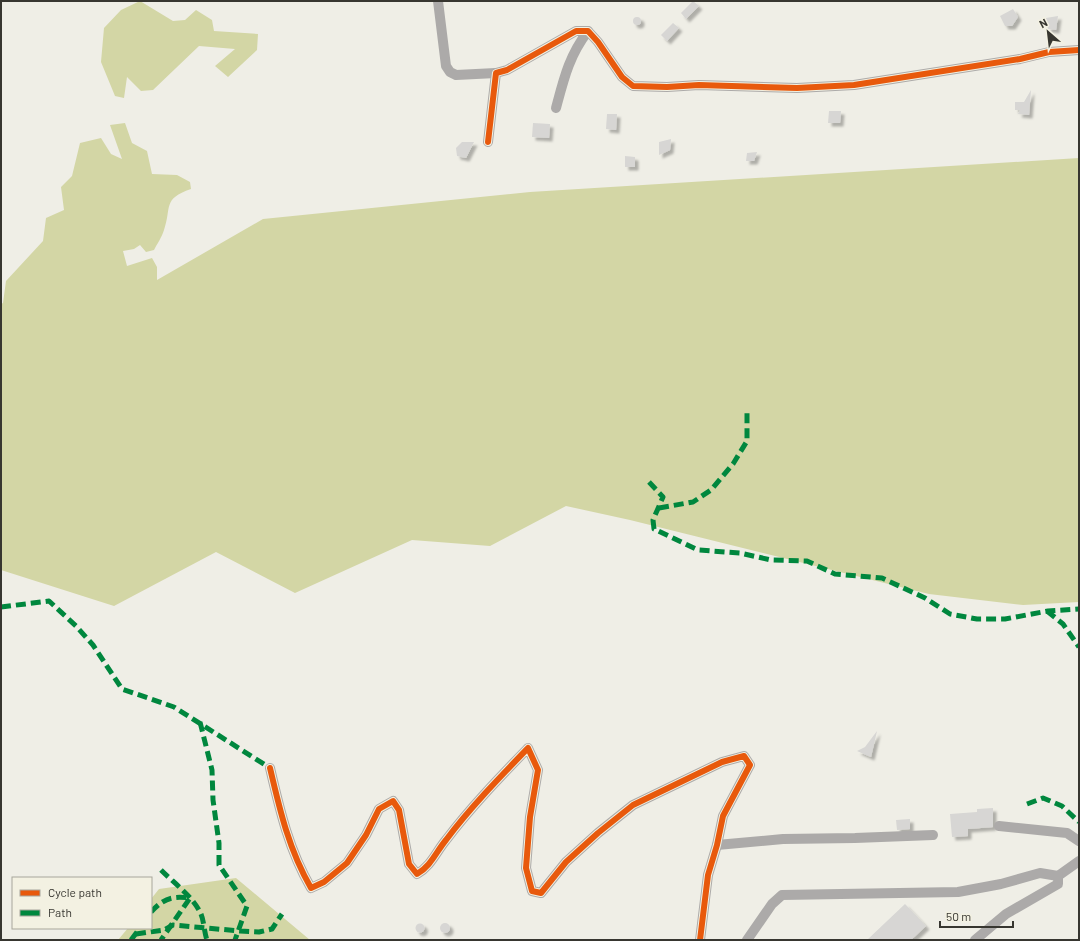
<svg xmlns="http://www.w3.org/2000/svg" width="1080" height="941" font-family="Barlow,sans-serif">
<style>
.forest{fill:#d3d6a5}
.building{fill:#d7d6d4;filter:url(#shadow)}
.lines{fill:none;stroke-linecap:round;stroke-linejoin:round}
.minor{stroke:#acaaa9;stroke-width:10}
.quiet{stroke:#00873e;stroke-width:5;stroke-dasharray:10 5;stroke-linecap:butt}
.cycleway-casing{stroke:#f3f1e2;stroke-width:8}
.cycleway{stroke:#e8590c;stroke-width:6}
</style>
<defs>
<filter id="shadow"><feDropShadow dx="3.5" dy="3.5" stdDeviation="1" flood-color="#0004"/></filter>
</defs>
<rect width="100%" height="100%" fill="#efeee6"/>
<g class="forest">
<path d="M140,1L173,21L185,20L196,10L212,20L214,31L258,34L257,50L228,77L215,66L235,49L199,46L153,90L141,91L127,77L124,98L115,96L101,62L104,28L121,10Z"/>
<path d="M125,123L132,143L147,151L152,174L177,175L190,182L191,189C162,199 172,207 164,230C162,237 157,244 154,250L146,252L140,245L134,249L123,251L127,266L152,258L157,267V280L263,219L530,192L1079,158V602L1023,605L929,594L630,520L566,506L490,546L412,540L295,593L216,552L114,606L1,570V304L3,303L6,281L43,241L46,218L64,210L61,187L72,176L80,143L101,138L111,154L122,159L110,125Z"/>
<path d="M236,878L310,940H118L128,928H151V899L159,889Z"/>
</g>
<g class="building">
<path d="M693,1L699,6L686,19L681,13Z"/>
<path d="M1013,9L1018,17L1012,26H1005L1000,16Z"/>
<path d="M1058,16L1056,30L1048,29L1046,18Z"/>
<circle cx="637" cy="21" r="4"/>
<path d="M673,23L679,28L667,41L661,35Z"/>
<path d="M1031,90L1029,115L1018,114L1020,110H1015V102H1024Z"/>
<path d="M829,111H841L840,123H828Z"/>
<path d="M607,114H617L616,130L606,129Z"/>
<path d="M533,123L550,124L549,138L532,137Z"/>
<path d="M671,139L670,150L659,155V142Z"/>
<path d="M462,142H474L466,158L457,156L456,148Z"/>
<path d="M757,152L754,161H746L747,153Z"/>
<path d="M625,156L635,157V167H625Z"/>
<path d="M877,731L871,757L857,751L865,747Z"/>
<path d="M993,808V827L968,829V836L952,837L950,814L977,812V809Z"/>
<path d="M910,819V829L897,830L896,820Z"/>
<path d="M905,904L926,926L911,940H867Z"/>
<circle cx="445" cy="928" r="5"/>
<circle cx="420" cy="928" r="4.5"/>
</g>
<g class="lines">
<g class="minor">
<path d="M438,1L446,66L450,72L456,75L496,73"/>
<path d="M556,108C564,78 569,56 588,31"/>
<path d="M488,142L496,73L507,70L576,31H588L598,42L622,77L633,86L667,87L699,85L797,88L854,85L1020,59L1049,52L1079,50"/>
<path d="M270,768C280,811 289,850 311,888L324,882L347,863L366,835L379,809L393,801L399,810L409,864L417,874C431,866 436,852 446,840C470,808 500,777 528,748L538,770L530,817L526,868L532,891L541,893L566,862L598,833L633,805L722,762L744,756L750,765L723,816L717,845L708,875L700,940"/>
<path d="M999,826L1067,833L1079,841"/>
<path d="M717,845L783,839L855,838L933,835"/>
<path d="M1058,876L1079,861"/>
<path d="M747,940L772,904L782,895L958,892L1001,884L1040,873L1058,876V884L1006,914L975,940"/>
</g>
<g class="quiet">
<path d="M649,482L663,497L653,520L654,529L698,550L740,553L771,560L807,561L835,574L882,578L925,598L950,614L977,619H1005L1048,611L1079,609"/>
<path d="M659,508L693,502L711,490L733,464L747,441V411"/>
<path d="M1,607L49,601L76,626L93,645L122,689L174,707L270,768"/>
<path d="M1047,611L1063,624L1079,647"/>
<path d="M200,722L212,770L213,800L219,843V865L247,906L235,940"/>
<path d="M1027,804L1043,798L1062,806L1079,822"/>
<path d="M161,870C174,883 192,896 200,912C204,919 204,932 207,940"/>
<path d="M151,912C164,898 172,896 190,898L161,940"/>
<path d="M136,934L164,930L173,925L240,931L259,932L272,929L282,914"/>
<path d="M131,940L140,928"/>
</g>
<defs>
<g id="cycleway">
<path d="M488,142L496,73L507,70L576,31H588L598,42L622,77L633,86L667,87L699,85L797,88L854,85L1020,59L1049,52L1079,50"/>
<path d="M270,768C280,811 289,850 311,888L324,882L347,863L366,835L379,809L393,801L399,810L409,864L417,874C431,866 436,852 446,840C470,808 500,777 528,748L538,770L530,817L526,868L532,891L541,893L566,862L598,833L633,805L722,762L744,756L750,765L723,816L717,845L708,875L700,940"/>
</g>
</defs>
<use href="#cycleway" class="cycleway-casing"/>
<use href="#cycleway" class="cycleway"/>
</g>
<rect width="1080" height="941" fill="none" stroke="#373630" stroke-width="4"/>
<rect x="12" y="877" width="140" height="52" fill="#f3f1e2" stroke="#a8a69b"/>
<rect x="20" y="890" width="20" height="6" fill="#e8590c" stroke="#a8a69b"/>
<text x="48" y="897" font-size="12" fill="#373630">Cycle path</text>
<rect x="20" y="910" width="20" height="6" fill="#00873e" stroke="#a8a69b"/>
<text x="48" y="917" font-size="12" fill="#373630">Path</text>
<g transform="translate(1048 32) rotate(332)" stroke="#f3f1e2" stroke-width="3" paint-order="stroke">
<path d="M0-3L7 15L0 10L-7 15Z" fill="#373630"/>
<text y="-6" font-size="11" font-weight="bold" text-anchor="middle" fill="#373630">N</text>
</g>
<path d="M940 921v6h73v-6" fill="none" stroke="#373630" stroke-width="2"/>
<text x="946" y="921" font-size="12" fill="#373630" stroke="#f3f1e2" stroke-width="3" paint-order="stroke">50 m</text>
</svg>
